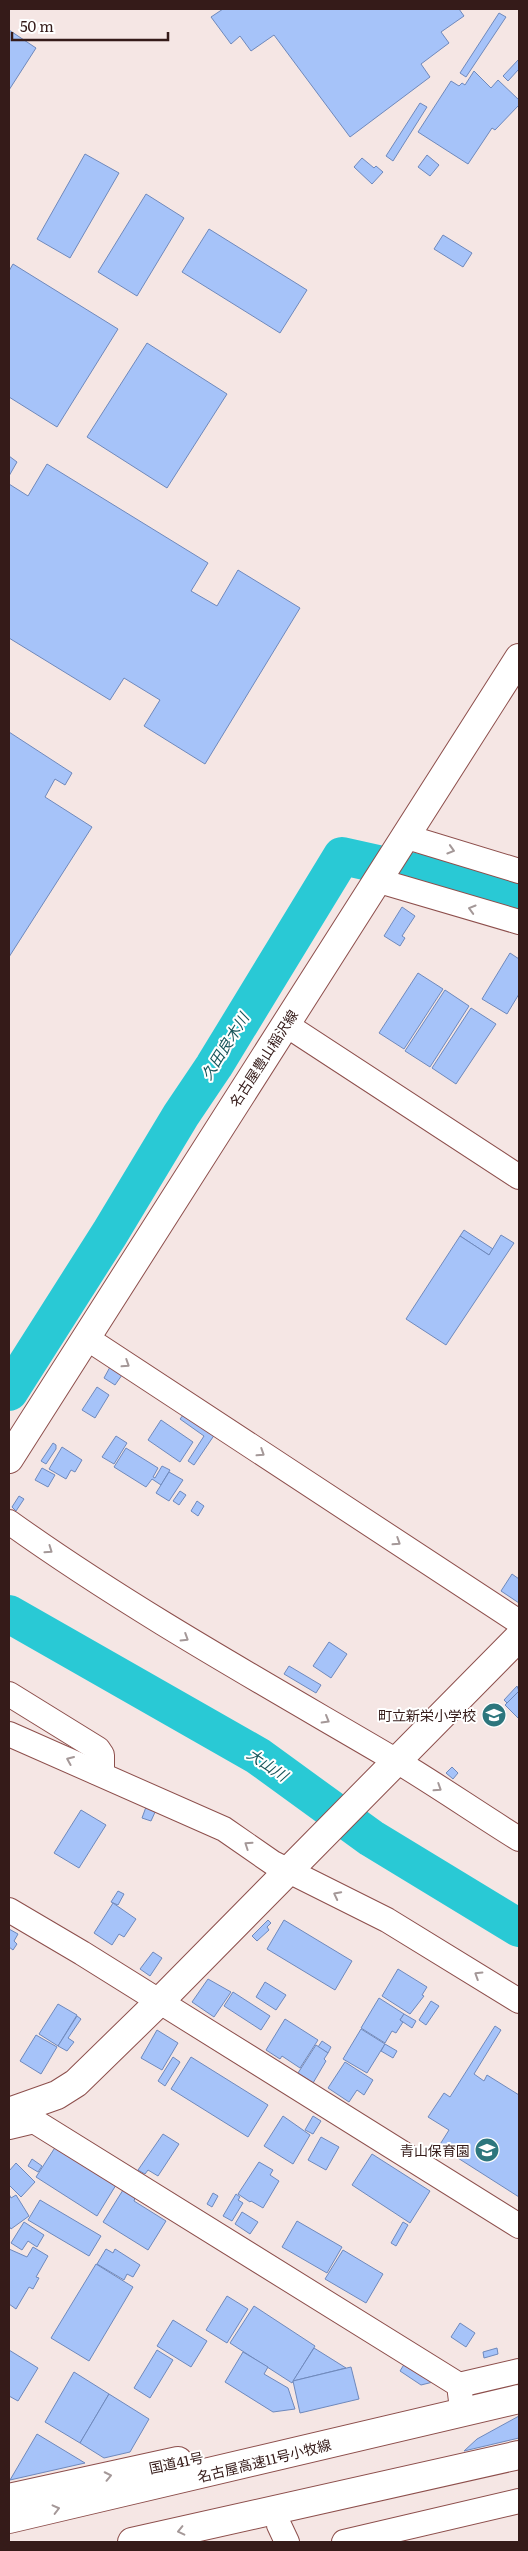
<svg xmlns="http://www.w3.org/2000/svg" width="528" height="2551" font-family="Literata,'Noto Sans JP',serif">
<style>
.lines{fill:none;stroke-linecap:round;stroke-linejoin:round}
.river{stroke:#29c9d5;stroke-width:38}
.building{fill:#a6c3f9;stroke:#6f89bc}
.street-casing{stroke:#8d4f4c;stroke-width:26}
.secondary-casing{stroke:#8d4f4c;stroke-width:30}
.highway-casing{stroke:#8d4f4c;stroke-width:30}
.street{stroke:#fff;stroke-width:24}
.secondary{stroke:#fff;stroke-width:28}
.highway{stroke:#fff;stroke-width:28}
.oneway{stroke:#a49898}
.labels{text-anchor:middle;dominant-baseline:central;stroke-width:4;stroke-linejoin:round;paint-order:stroke}
.street-label{font-size:14px;fill:#351b19;stroke:#fff}
.poi-label{font-size:14px;fill:#351b19;stroke:#fff;text-anchor:end}
.water-label{font-size:15px;font-style:italic;fill:#17555a;stroke:#fff}
</style>
<rect width="100%" height="100%" fill="#f5e6e4"/>
<g class="lines">
<g class="river">
<path d="M9,1392L110,1233L181,1115L214,1066L342,856L450,880L519,901"/>
<path d="M9,1614L258,1756L371,1838L519,1928"/>
</g>
</g>
<g class="building">
<path d="M223,9H459L464,16L441,32L449,43L421,64L430,77L350,137L274,35L251,51L240,36L231,44L211,17Z"/>
<path d="M499,13L506,17L466,77L460,73Z"/>
<path d="M9,30L36,48L9,90Z"/>
<path d="M519,59V69L508,81L503,76Z"/>
<path d="M474,71L491,88L498,80L519,100V105L495,130L492,128L468,164L418,132L451,81L459,86L462,83L465,85Z"/>
<path d="M420,103L427,107L393,161L386,156Z"/>
<path d="M85,154L119,173L70,258L37,239Z"/>
<path d="M427,155L439,165L430,176L418,167Z"/>
<path d="M362,158L374,168L376,166L383,172L372,184L354,167Z"/>
<path d="M146,194L184,218L137,296L98,272Z"/>
<path d="M209,229L307,290L280,333L182,272Z"/>
<path d="M443,235L472,253L463,267L434,249Z"/>
<path d="M13,264L118,329L57,427L9,397V271Z"/>
<path d="M147,343L227,394L167,488L87,437Z"/>
<path d="M9,456L17,462L9,476Z"/>
<path d="M47,464L208,563L191,591L217,606L238,570L300,608L205,764L144,726L160,700L124,678L110,700L9,638V484L28,496Z"/>
<path d="M9,732L72,773L65,785L55,779L45,797L92,827L9,957Z"/>
<path d="M402,907L415,916L402,936L405,938L400,946L384,936Z"/>
<path d="M510,953L519,959V994L507,1014L482,999Z"/>
<path d="M418,973L443,989L404,1049L379,1033Z"/>
<path d="M445,990L469,1006L430,1067L405,1051Z"/>
<path d="M471,1008L496,1024L456,1084L432,1068Z"/>
<path d="M464,1230L493,1249L489,1255L460,1236Z"/>
<path d="M501,1235L514,1243L446,1345L406,1319L460,1236L489,1255Z"/>
<path d="M110,1367L122,1375L115,1385L104,1378Z"/>
<path d="M97,1387L109,1395L95,1418L82,1410Z"/>
<path d="M184,1414L215,1434L194,1465L188,1461L204,1436L180,1419Z"/>
<path d="M161,1420L193,1442L180,1462L148,1440Z"/>
<path d="M116,1436L127,1443L114,1464L102,1457Z"/>
<path d="M53,1443L56,1445V1449L46,1464L41,1461Z"/>
<path d="M62,1447L82,1460L75,1472L71,1470L66,1479L49,1469Z"/>
<path d="M126,1448L158,1468L153,1477L155,1478L162,1466L170,1470L161,1485L152,1479L146,1487L114,1467Z"/>
<path d="M42,1468L55,1475L48,1487L35,1480Z"/>
<path d="M169,1472L183,1480L169,1501L156,1493Z"/>
<path d="M180,1491L186,1495L179,1505L173,1501Z"/>
<path d="M19,1496L24,1499L16,1511L12,1507Z"/>
<path d="M197,1501L204,1506L198,1516L191,1511Z"/>
<path d="M512,1574L519,1579V1603L501,1591Z"/>
<path d="M329,1642L347,1654L331,1678L313,1666Z"/>
<path d="M289,1666L321,1685L316,1693L284,1674Z"/>
<path d="M517,1686L519,1691L507,1703L504,1700Z"/>
<path d="M519,1691V1719L505,1705Z"/>
<path d="M452,1767L458,1773L453,1779L446,1773Z"/>
<path d="M146,1807L156,1810L151,1821L142,1818Z"/>
<path d="M81,1810L106,1825L79,1868L54,1853Z"/>
<path d="M118,1891L124,1894L118,1905L111,1902Z"/>
<path d="M113,1903L136,1919L124,1937L119,1934L112,1945L94,1933Z"/>
<path d="M268,1920L271,1923L267,1927L269,1930L257,1941L252,1936Z"/>
<path d="M284,1920L352,1961L335,1990L267,1949Z"/>
<path d="M9,1929L18,1934L14,1941L17,1944L13,1950L9,1947Z"/>
<path d="M153,1952L162,1958L150,1976L140,1969Z"/>
<path d="M398,1969L427,1987L422,1995L424,1996L410,2014L382,1996Z"/>
<path d="M208,1979L231,1992L214,2017L192,2002Z"/>
<path d="M265,1982L286,1995L276,2010L256,1997Z"/>
<path d="M233,1992L270,2016L261,2030L224,2006Z"/>
<path d="M379,1998L404,2014L400,2020L403,2022L396,2033L392,2031L385,2043L361,2028Z"/>
<path d="M431,2001L439,2006L426,2025L419,2020Z"/>
<path d="M58,2004L77,2015L58,2046L39,2034Z"/>
<path d="M404,2014L416,2021L412,2028L400,2020Z"/>
<path d="M77,2016L81,2019L68,2038L74,2042L67,2051L58,2046Z"/>
<path d="M285,2019L318,2040L300,2068L282,2056L280,2059L266,2050Z"/>
<path d="M495,2026L501,2030L474,2074L484,2081L487,2075L519,2095V2197L439,2146L449,2130L428,2117L444,2093L450,2097Z"/>
<path d="M361,2029L385,2044L367,2073L343,2059Z"/>
<path d="M157,2030L178,2043L162,2070L141,2058Z"/>
<path d="M36,2035L57,2047L41,2074L20,2061Z"/>
<path d="M322,2041L331,2047L328,2053L318,2047Z"/>
<path d="M385,2044L397,2051L393,2058L381,2051Z"/>
<path d="M316,2045L328,2053L324,2059L326,2061L313,2083L298,2073Z"/>
<path d="M173,2057L180,2062L165,2086L158,2081Z"/>
<path d="M191,2057L268,2105L248,2137L171,2089Z"/>
<path d="M345,2062L373,2080L364,2095L357,2090L349,2102L328,2088Z"/>
<path d="M283,2116L310,2135L293,2164L264,2146Z"/>
<path d="M313,2116L321,2121L313,2134L305,2130Z"/>
<path d="M163,2134L179,2144L158,2176L148,2170L145,2174L138,2170Z"/>
<path d="M321,2137L339,2147L326,2170L308,2160Z"/>
<path d="M56,2146L116,2185L97,2216L36,2177Z"/>
<path d="M372,2154L430,2191L410,2223L352,2185Z"/>
<path d="M32,2159L42,2166L38,2172L28,2166Z"/>
<path d="M259,2162L273,2170L270,2175L279,2181L263,2208L251,2201L250,2202L238,2194Z"/>
<path d="M16,2163L35,2182L21,2197L9,2185V2171Z"/>
<path d="M123,2190L135,2198L134,2201L166,2221L148,2250L103,2222Z"/>
<path d="M213,2193L218,2196L212,2207L207,2204Z"/>
<path d="M9,2194L11,2198L16,2195L29,2216L11,2229L9,2226Z"/>
<path d="M236,2194L240,2197L238,2200L243,2203L232,2221L223,2216Z"/>
<path d="M40,2200L101,2236L89,2256L28,2220Z"/>
<path d="M242,2212L258,2222L250,2234L235,2224Z"/>
<path d="M297,2221L342,2247L327,2273L282,2247Z"/>
<path d="M24,2222L44,2235L37,2247L28,2241L22,2250L11,2243Z"/>
<path d="M403,2222L408,2225L396,2246L391,2243Z"/>
<path d="M33,2247L48,2256L36,2277L39,2278L33,2289L29,2287L16,2309L9,2304V2249L27,2257Z"/>
<path d="M106,2249L113,2253L115,2249L140,2265L133,2277L127,2274L124,2280L97,2264Z"/>
<path d="M343,2250L383,2274L366,2303L325,2279Z"/>
<path d="M96,2264L133,2287L89,2361L51,2338Z"/>
<path d="M227,2296L248,2309L227,2343L206,2330Z"/>
<path d="M254,2306L315,2346L292,2383L230,2343Z"/>
<path d="M173,2320L207,2341L191,2367L157,2346Z"/>
<path d="M460,2323L475,2333L466,2347L451,2337Z"/>
<path d="M314,2348L346,2368L293,2381Z"/>
<path d="M497,2348L498,2354L484,2358L483,2352Z"/>
<path d="M9,2350L38,2368L18,2401L9,2396Z"/>
<path d="M157,2350L173,2360L150,2398L134,2388Z"/>
<path d="M243,2352L268,2367L264,2374L288,2388L295,2409L273,2412L225,2382Z"/>
<path d="M408,2358L437,2381L421,2385L400,2371Z"/>
<path d="M351,2367L359,2399L300,2413L293,2381Z"/>
<path d="M74,2372L109,2394L80,2443L45,2422Z"/>
<path d="M109,2394L149,2419L130,2452L104,2458L80,2443Z"/>
<path d="M519,2416V2438L464,2451L477,2439Z"/>
<path d="M37,2434L85,2463L10,2480Z"/>
</g>
<g class="lines">
<defs>
<g id="street">
<path d="M404,836L519,871"/>
<path d="M376,880L519,922"/>
<path d="M285,1024L519,1177"/>
<path d="M85,1337L519,1622"/>
<path d="M9,1522C132,1610 264,1683 395,1760C437,1785 477,1813 519,1839"/>
<path d="M9,1694L98,1749L102,1755V1767L96,1772"/>
<path d="M9,1734L224,1829L273,1863L387,1920L519,2001"/>
<path d="M9,1910L82,1953L519,2226"/>
<path d="M9,2127L34,2121L459,2385L461,2401"/>
<path d="M459,2385L519,2371"/>
<path d="M279,2525L287,2542"/>
<path d="M344,2542L519,2501"/>
</g>
<g id="secondary">
<path d="M9,1459L519,658"/>
<path d="M9,2112L57,2095L76,2083L159,2002L519,1637"/>
</g>
<g id="highway">
<path d="M9,2498L178,2461"/>
<path d="M9,2519L519,2399"/>
<path d="M132,2542L519,2455"/>
</g>
</defs>
<use href="#street" class="street-casing"/>
<use href="#secondary" class="secondary-casing"/>
<use href="#highway" class="highway-casing"/>
<use href="#street" class="street"/>
<use href="#secondary" class="secondary"/>
<use href="#highway" class="highway"/>
</g>
<defs><path id="oneway-chevron" d="M-2-3.5L2.5 0L-2 3.5" fill="none" stroke-width="1.6" stroke-linecap="round" stroke-linejoin="round" transform="scale(1.25)"/></defs>
<g class="oneway">
<use href="#oneway-chevron" transform="translate(451 850) rotate(17)"/>
<use href="#oneway-chevron" transform="translate(472 909) rotate(-164)"/>
<use href="#oneway-chevron" transform="translate(126 1364) rotate(33)"/>
<use href="#oneway-chevron" transform="translate(261 1453) rotate(33)"/>
<use href="#oneway-chevron" transform="translate(397 1542) rotate(33)"/>
<use href="#oneway-chevron" transform="translate(49 1550) rotate(35)"/>
<use href="#oneway-chevron" transform="translate(185 1638) rotate(32)"/>
<use href="#oneway-chevron" transform="translate(326 1720) rotate(30)"/>
<use href="#oneway-chevron" transform="translate(70 1760) rotate(-157)"/>
<use href="#oneway-chevron" transform="translate(438 1788) rotate(33)"/>
<use href="#oneway-chevron" transform="translate(248 1845) rotate(-146)"/>
<use href="#oneway-chevron" transform="translate(337 1895) rotate(-153)"/>
<use href="#oneway-chevron" transform="translate(478 1975) rotate(-148)"/>
<use href="#oneway-chevron" transform="translate(108 2476) rotate(-12)"/>
<use href="#oneway-chevron" transform="translate(56 2509) rotate(-14)"/>
<use href="#oneway-chevron" transform="translate(181 2531) rotate(167)"/>
</g>
<defs>
<symbol id="school-disc" viewBox="-11 -11 22 22"><circle r="9.5" fill="#2d767d" stroke="#fff"/><path d="M0-5L7-2L0 1L-7-2ZM-4 1L0 2.5L4 1V4Q0 6-4 4Z" fill="#fff"/></symbol>
</defs>
<g fill-rule="evenodd">
<use href="#school-disc" x="480" y="1701" width="28" height="28"/>
<use href="#school-disc" x="473" y="2136" width="28" height="28"/>
</g>
<g class="labels">
<g class="street-label">
<text transform="translate(263 1058) rotate(-57)">名古屋豊山稲沢線</text>
<text transform="translate(264 2460) rotate(-14)">名古屋高速11号小牧線</text>
<text transform="translate(176 2462) rotate(-12)">国道41号</text>
</g>
<g class="poi-label">
<text x="476" y="1715">町立新栄小学校</text>
<text x="470" y="2150">青山保育園</text>
</g>
<g class="water-label">
<text transform="translate(224 1046) rotate(-58)">久田良木川</text>
<text transform="translate(268 1764) rotate(34)">大山川</text>
</g>
</g>
<rect width="528" height="2551" fill="none" stroke="#351b19" stroke-width="20"/>
<path d="M12 32v8h156v-8" fill="none" stroke="#351b19" stroke-width="2.5"/>
<text x="20" y="32" font-size="15" fill="#351b19" stroke="#ffffff" stroke-width="4" paint-order="stroke">50 m</text>
</svg>
